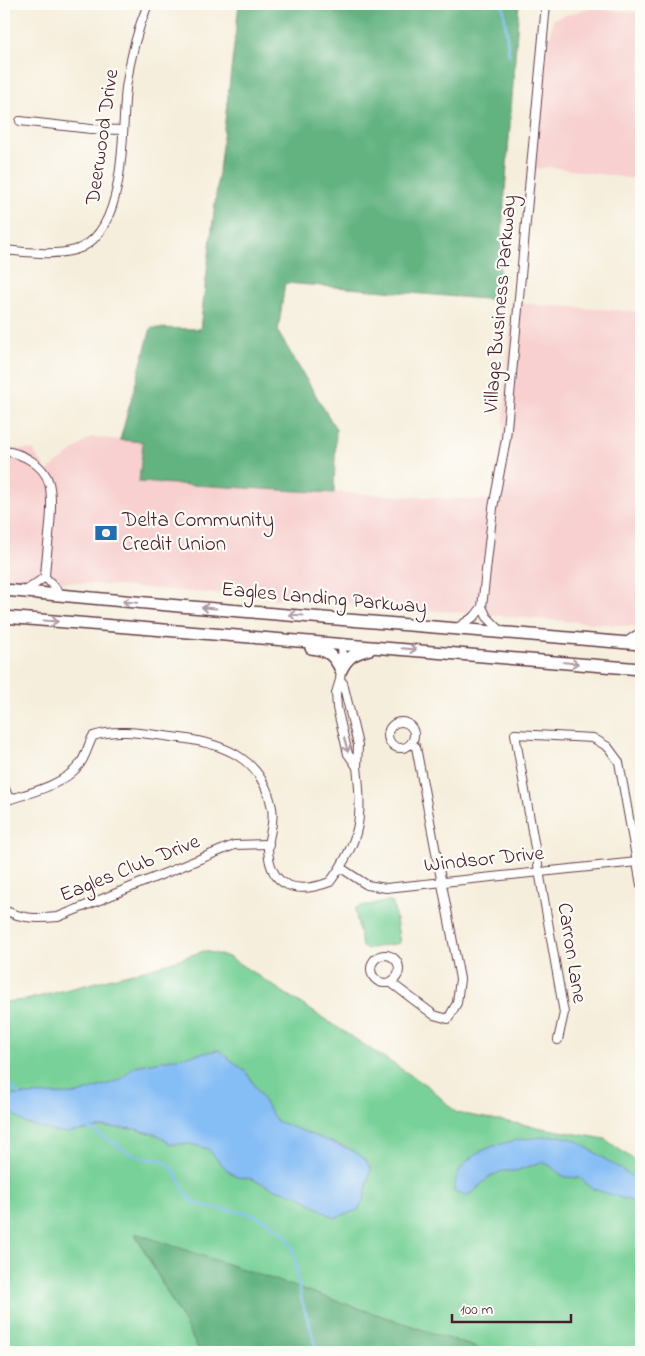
<svg xmlns="http://www.w3.org/2000/svg" width="645" height="1356" font-family="'Indie Flower',sans-serif">
<style>
.built{fill:#f7d0cf}
.green{fill:#78d198;stroke:#617862}
.forest{fill:#62b380;stroke:#566956}
.water{fill:#85bdf5;stroke:#686e90}
.lines{fill:none;stroke-linecap:round;stroke-linejoin:round}
.stream{stroke:#85bdf5;stroke-width:2.5}
.minor-casing{stroke:#643e46;stroke-width:10}
.secondary-casing{stroke:#643e46;stroke-width:14}
.minor{stroke:#fff;stroke-width:8}
.secondary{stroke:#fff;stroke-width:11}
.oneway{stroke:#ae9aa0}
.labels{text-anchor:middle;dominant-baseline:central;stroke-width:4.5;stroke-linejoin:round;paint-order:stroke}
.street-label{font-size:21px;fill:#4a1f2b;stroke:#fdfcf7}
.poi-label{font-size:21px;fill:#4a1f2b;stroke:#fdfcf7;text-anchor:start}
</style>
<rect width="100%" height="100%" fill="#fdfcf7"/>
<filter id="ink" filterUnits="userSpaceOnUse"><feTurbulence type="fractalNoise" baseFrequency=".02" numOctaves="2"/><feDisplacementMap in="SourceGraphic" scale="10" xChannelSelector="R" yChannelSelector="G"/><feConvolveMatrix kernelMatrix="1 2 1 2 8 2 1 2 1" color-interpolation-filters="sRGB"/></filter>
<filter id="wash" filterUnits="userSpaceOnUse"><feTurbulence type="fractalNoise" baseFrequency=".0096" numOctaves="4" result="noise"/><feDisplacementMap in="SourceGraphic" scale="20" xChannelSelector="R" yChannelSelector="G"/><feGaussianBlur stdDeviation="1.12" result="paint"/><feColorMatrix in="noise" values="0 0 0 0 0 0 0 0 0 0 0 0 0 0 0 0 0 1.4 0 .05"/><feComposite in="paint" operator="in"/></filter>
<g filter="url(#wash)">
<rect width="100%" height="100%" fill="#f6eedc"/>
<g class="built">
<path d="M589,8L641,13V180L550,167L527,170L553,19Z"/>
<path d="M512,303L641,312V627L4,577V448L33,450L47,471L91,437L143,442L139,482L498,501Z"/>
</g>
<g class="green">
<path d="M390,901L393,903L400,943L366,949L362,947L355,910L357,907Z"/>
<path d="M204,951L229,957L429,1087L457,1113L605,1139L641,1165V1352H483L477,1348L135,1234L200,1352H4V1002L26,1000L152,968Z"/>
</g>
<g class="forest">
<path d="M239,4H519L497,300L285,283L278,332L336,429L334,493L139,482L143,442L120,440L151,328L200,329Z"/>
<path d="M135,1233L477,1348L483,1352H200Z"/>
</g>
<g class="water">
<path d="M219,1050L247,1073L276,1121L352,1150L365,1159L371,1169L364,1199L358,1210L334,1218L298,1195L275,1189L252,1179L237,1177L227,1170L208,1149L190,1144H170L158,1135L135,1129L104,1127L67,1133L56,1132L27,1124L14,1115L7,1105V1095L78,1094L120,1080L135,1066Z"/>
<path d="M560,1136L575,1140L641,1182V1204L593,1189L580,1178L564,1177L549,1165L542,1162L516,1171H502L488,1178L473,1192L465,1196L454,1192C455,1142 524,1138 560,1136Z"/>
</g>
<g class="lines">
<g class="stream">
<path d="M503,4L509,55"/>
<path d="M4,1081L19,1094"/>
<path d="M87,1128C107,1137 127,1155 148,1159C157,1160 162,1158 169,1165C181,1175 181,1193 194,1202C210,1211 235,1208 253,1215C306,1237 290,1258 302,1301C307,1319 314,1334 316,1352"/>
</g>
</g>
</g>
<g filter="url(#ink)">
<g class="lines">
<defs>
<g id="minor">
<path d="M20,121L91,129L122,130"/>
<path d="M4,250C27,252 53,256 75,250C128,234 121,131 126,88C130,59 137,30 148,4"/>
<path d="M4,451C21,453 44,464 49,483C55,507 46,551 45,577L62,595"/>
<path d="M24,592L45,577"/>
<path d="M482,607L487,617L502,632"/>
<path d="M457,628L475,616L482,607L493,508L506,439L546,4"/>
<path d="M626,642L641,632"/>
<path d="M340,680L343,683L358,745L357,767L348,754L337,708L336,693L340,680L343,643"/>
<circle cx="401" cy="735" r="13"/>
<path d="M4,786L9,799"/>
<path d="M4,801C29,793 63,786 80,764C86,756 88,745 93,736C118,728 146,734 172,737C219,742 262,755 272,808C275,824 268,835 268,849C270,889 298,894 330,882C361,840 363,817 357,767"/>
<path d="M341,868L367,885L386,888L637,862"/>
<path d="M4,910C23,919 37,919 58,917L234,845L269,844"/>
<circle cx="385" cy="969" r="14"/>
<path d="M390,982L434,1015L448,1019L457,1003L460,979L416,747L411,743"/>
<path d="M558,1040L564,1013L515,734L593,738L608,747L619,762L641,885"/>
</g>
<g id="secondary">
<path d="M4,590L179,606L641,644"/>
<path d="M4,617L641,669"/>
<path d="M311,648C328,650 334,655 341,670"/>
<path d="M341,670C348,656 355,653 370,649"/>
</g>
</defs>
<use href="#minor" class="minor-casing"/>
<use href="#secondary" class="secondary-casing"/>
<use href="#minor" class="minor"/>
<use href="#secondary" class="secondary"/>
</g>
<defs><path id="oneway-shaft" d="M-6 0H5M1.5-3L5.5 0L1.5 3" fill="none" stroke-width="1.6" stroke-linecap="round" stroke-linejoin="round" transform="scale(1.25)"/></defs>
<g class="oneway">
<use href="#oneway-shaft" transform="translate(130 602) rotate(-175)"/>
<use href="#oneway-shaft" transform="translate(209 608) rotate(-176)"/>
<use href="#oneway-shaft" transform="translate(296 615) rotate(-176)"/>
<use href="#oneway-shaft" transform="translate(51 621) rotate(4)"/>
<use href="#oneway-shaft" transform="translate(409 649) rotate(5)"/>
<use href="#oneway-shaft" transform="translate(571 663) rotate(5)"/>
<use href="#oneway-shaft" transform="translate(346 745) rotate(75)"/>
</g>
</g>
<defs>
<symbol id="bank-bare" viewBox="-9 -9 18 18"><path d="M-6-4H6V4H-6ZM0-2.3a2.3 2.3 0 1 0 0 4.6a2.3 2.3 0 1 0 0-4.6Z" fill="#1f6fb2" stroke="#fdfcf7" stroke-width="2.5" paint-order="stroke"/></symbol>
</defs>
<g fill-rule="evenodd">
<use href="#bank-bare" x="90" y="517" width="32" height="32"/>
</g>
<g class="labels">
<g class="street-label">
<text transform="translate(103 137) rotate(-82)">Deerwood Drive</text>
<text transform="translate(501 304) rotate(-85)">Village Business Parkway</text>
<text transform="translate(324 599) rotate(5)">Eagles Landing Parkway</text>
<text transform="translate(484 860) rotate(-6)">Windsor Drive</text>
<text transform="translate(130 869) rotate(-22)">Eagles Club Drive</text>
<text transform="translate(571 953) rotate(81)">Carron Lane</text>
</g>
<g class="poi-label">
<text x="122" y="521">Delta Community<tspan x="122" dy="24">Credit Union</tspan></text>
</g>
</g>
<rect width="645" height="1356" fill="none" stroke="#fdfcf7" stroke-width="20"/>
<path d="M452 1314v8h119v-8" fill="none" stroke="#4a1f2b" stroke-width="2.5"/>
<text x="460" y="1314" font-size="15" fill="#4a1f2b" stroke="#fdfcf7" stroke-width="4" paint-order="stroke">100 m</text>
</svg>
